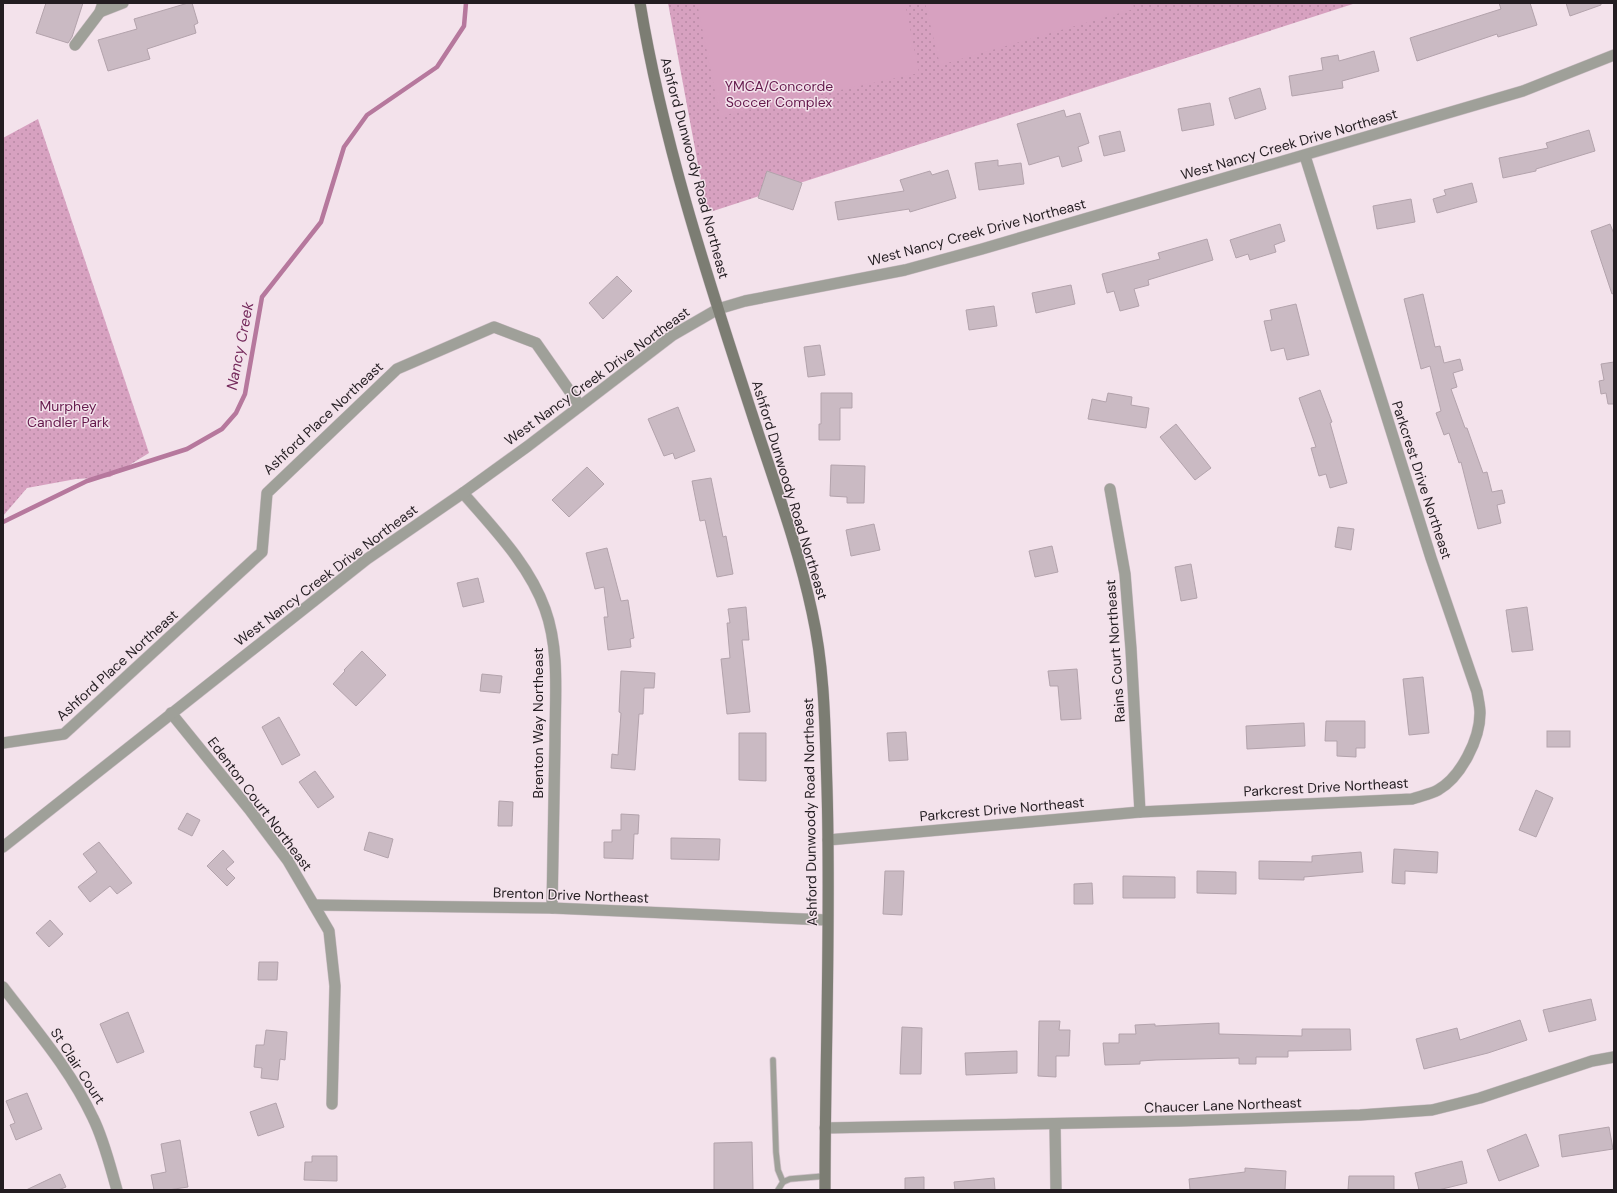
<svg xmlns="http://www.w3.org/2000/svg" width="1617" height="1193" font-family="'DM Sans',sans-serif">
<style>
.park{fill:url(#park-dots)}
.garden{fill:#d7a1c0}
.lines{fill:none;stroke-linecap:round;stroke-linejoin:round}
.stream{stroke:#b6789d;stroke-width:4.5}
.building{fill:#cabac3;stroke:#b3a3ac}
.service-casing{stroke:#cebfc7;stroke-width:7}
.minor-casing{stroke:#cebfc7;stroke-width:12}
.tertiary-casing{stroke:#cebfc7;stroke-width:12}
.secondary-casing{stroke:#cebfc7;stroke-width:12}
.service{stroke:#9fa099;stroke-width:5.5}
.minor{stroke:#9fa099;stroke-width:11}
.tertiary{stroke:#9fa099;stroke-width:11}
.secondary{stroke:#7c7d73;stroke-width:11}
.labels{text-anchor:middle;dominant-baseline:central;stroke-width:3;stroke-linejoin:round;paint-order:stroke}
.park-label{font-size:14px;fill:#64194c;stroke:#f3e2eb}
.street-label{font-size:14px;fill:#231d21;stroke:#f3e2eb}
.water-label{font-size:15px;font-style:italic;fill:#752a5c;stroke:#f3e2eb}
</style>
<defs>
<pattern id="park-dots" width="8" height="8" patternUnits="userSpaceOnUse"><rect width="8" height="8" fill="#d7a1c0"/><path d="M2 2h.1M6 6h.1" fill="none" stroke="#b88aa5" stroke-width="1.8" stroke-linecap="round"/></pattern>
</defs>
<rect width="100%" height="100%" fill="#f3e2eb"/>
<g class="park">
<path d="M668,3H1356L707,213Z"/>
<path d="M38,119L149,453L110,477L76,479L27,488L3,516V138Z"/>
</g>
<g class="garden">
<path d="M697,3H905L919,73L720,116Z"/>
<path d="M925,3H1133L1134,9L940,65Z"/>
</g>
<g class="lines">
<path class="stream" d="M3,522L87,481L187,449L222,429L236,413L245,394L262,297L321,222L344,147L367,115L437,67L464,26L466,3"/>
</g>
<g class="building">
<path d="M46,3H83L72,37L68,43L36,33Z"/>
<path d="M188,3H192L198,23L194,25L196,33L147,49L150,59L108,71L98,40L137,29L134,19Z"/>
<path d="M1499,3H1530L1537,25L1498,37L1497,34L1417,61L1410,38L1501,9Z"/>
<path d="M1566,3H1601V5L1570,16Z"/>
<path d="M1374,51L1379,71L1342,81L1343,88L1292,96L1289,76L1323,70L1321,58L1338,55L1339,61Z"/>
<path d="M1260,88L1266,109L1235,119L1229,98Z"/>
<path d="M1210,103L1214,125L1182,131L1178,109Z"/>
<path d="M1064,110L1066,117L1080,113L1089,143L1078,147L1082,161L1062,167L1059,156L1029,165L1017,124Z"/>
<path d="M1589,130L1595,151L1536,169V171L1503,178L1499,158L1548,148L1546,143Z"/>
<path d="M1120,131L1125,151L1104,156L1099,136Z"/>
<path d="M998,160V166L1021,163L1024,184L979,190L975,163Z"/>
<path d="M948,170L956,198L910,212L909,209L838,220L835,202L904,191L900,180L930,171L932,175Z"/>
<path d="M767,171L802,183L793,210L758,198Z"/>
<path d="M1472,183L1477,202L1437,213L1433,199L1446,195L1444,190Z"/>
<path d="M1411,199L1415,222L1377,229L1373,206Z"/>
<path d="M1280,224L1285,241L1274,245L1276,252L1250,260L1248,254L1236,258L1230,240Z"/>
<path d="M1610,224L1614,234V293L1612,294L1591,231Z"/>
<path d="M1207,239L1213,260L1148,280L1149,285L1134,289L1139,306L1120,311L1114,291L1107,293L1102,274L1160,259L1158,253Z"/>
<path d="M617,276L632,291L603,319L589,303Z"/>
<path d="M1071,285L1075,304L1036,313L1032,293Z"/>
<path d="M1423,294L1435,347L1440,346L1444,363L1460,359L1463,370L1453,373L1457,387L1451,389L1465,428H1467L1483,473L1487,472L1492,492L1502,490L1505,503L1497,505L1501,523L1478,529L1461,462L1459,463L1449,433L1444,435L1436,413L1441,411L1430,366L1421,369L1404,299Z"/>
<path d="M1296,304L1309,355L1287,360L1284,348L1271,351L1264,321L1272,320L1270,310Z"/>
<path d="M994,306L997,326L969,330L966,310Z"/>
<path d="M820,345L825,375L808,377L804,347Z"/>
<path d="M1614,362V404H1608L1606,393L1601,394L1599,381L1604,380L1601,364Z"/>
<path d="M1320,390L1332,422L1330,423L1347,483L1330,488L1326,474L1319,476L1311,448L1316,447L1299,398Z"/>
<path d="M821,393H852V408H840V440H819V424H821Z"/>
<path d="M1108,393L1132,397L1131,405L1149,408L1146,428L1088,419L1092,399L1106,402Z"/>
<path d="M678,407L695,451L675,459L673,453L664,456L648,419Z"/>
<path d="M1176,424L1211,468L1195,480L1160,437Z"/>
<path d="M831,465L865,466L864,503H847V497L830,496Z"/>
<path d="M587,467L604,484L569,517L552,500Z"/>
<path d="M711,478L723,537L726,536L733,574L717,577L705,520L700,521L692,481Z"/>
<path d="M874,524L880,550L851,556L846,530Z"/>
<path d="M1338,527L1354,529L1351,550L1335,547Z"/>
<path d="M1052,546L1058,572L1035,577L1029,551Z"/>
<path d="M607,548L621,601L628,600L634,638L630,639L631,647L608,650L604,617H608L604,587L595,589L586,553Z"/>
<path d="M1191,564L1197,598L1181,601L1175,567Z"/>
<path d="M478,578L484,602L463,607L457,583Z"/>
<path d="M746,607L749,640H742L750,712L727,714L721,659L730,658L727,623H730L728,609Z"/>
<path d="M1527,607L1533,650L1512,652L1506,610Z"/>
<path d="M362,651L386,675L356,706L333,684L345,671L344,670Z"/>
<path d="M1077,669L1081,719L1061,720L1058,686H1050L1048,671Z"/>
<path d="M621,671L655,673L654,688H644L643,714H639L635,770L611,768L612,754L618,755L621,713L619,712Z"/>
<path d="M482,674L502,676L500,693L480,691Z"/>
<path d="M1423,677L1429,733L1409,735L1403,679Z"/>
<path d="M279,717L300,755L282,765L262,727Z"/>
<path d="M1326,721H1365V748H1356V757L1337,756V741H1325Z"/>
<path d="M1304,723L1305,746L1247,749L1246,726Z"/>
<rect x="1547" y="731" width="23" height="16"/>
<path d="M906,732L908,760L889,761L887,733Z"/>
<path d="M739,733H766V781L739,780Z"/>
<path d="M315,771L334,797L318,808L299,782Z"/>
<path d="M1536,790L1553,798L1536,837L1519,830Z"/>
<path d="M499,801L513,802L512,826H498Z"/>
<path d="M187,813L200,820L192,836L178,829Z"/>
<path d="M621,814L639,815L638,834H634L633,859L604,858V842H612V830H621Z"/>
<path d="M369,832L393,839L388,858L364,850Z"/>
<path d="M671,838L720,839L719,860L671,859Z"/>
<path d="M99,842L132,883L117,894L110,886L90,902L78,887L97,872L83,854Z"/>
<path d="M1394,849L1438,852L1437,873L1405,871V884L1392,883Z"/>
<path d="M223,850L234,862L226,869L235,878L227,886L207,866Z"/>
<path d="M1361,852L1363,872L1304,877V880L1259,879V861L1312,862V856Z"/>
<path d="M885,871H904L902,915L883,914Z"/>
<path d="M1197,871L1236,872V894L1197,893Z"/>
<path d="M1123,876L1175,877V898H1123Z"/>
<path d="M1092,883L1093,904H1074V884Z"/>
<path d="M50,920L63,934L49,947L36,933Z"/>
<path d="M259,962H278L277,980H258Z"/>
<path d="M1591,999L1596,1020L1549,1032L1543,1010Z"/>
<path d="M128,1012L144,1052L117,1063L100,1024Z"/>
<path d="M1520,1020L1527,1040L1488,1053L1424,1069L1416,1039L1457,1028L1460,1040Z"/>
<path d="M1039,1021H1060L1059,1030H1070L1069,1056H1056V1077L1038,1076Z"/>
<path d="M1219,1023V1034L1302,1036V1029H1350L1351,1050L1288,1051V1057H1256V1064H1239V1058L1156,1060L1140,1061V1064L1105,1065L1103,1043H1119V1034H1136L1135,1025L1155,1024V1026Z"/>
<path d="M902,1027L922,1028L921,1074H900Z"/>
<path d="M266,1030L287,1032L285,1060L280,1059L278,1080L261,1078L262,1068L254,1067L256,1045H264Z"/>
<path d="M1017,1051V1073L966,1075L965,1053Z"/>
<path d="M27,1093L42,1129L16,1140L10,1125L15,1123L6,1101Z"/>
<path d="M276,1103L284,1127L258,1136L250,1112Z"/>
<path d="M1609,1127L1613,1149L1562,1157L1559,1135Z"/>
<path d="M1526,1134L1539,1166L1499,1181L1487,1150Z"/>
<path d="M180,1140L188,1187L168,1190H154L151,1175L166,1172L161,1144Z"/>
<path d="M752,1142L753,1190H714V1143Z"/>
<path d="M312,1156H337V1181L304,1180L305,1162H312Z"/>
<path d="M1462,1161L1467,1183L1438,1190H1419L1415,1173Z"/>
<path d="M1245,1168L1286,1171L1285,1190H1190L1189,1179L1245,1172Z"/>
<path d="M60,1174L66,1187L58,1190H26Z"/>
<path d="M1349,1176H1394V1190H1348Z"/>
<path d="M924,1177V1190H905V1178Z"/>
<path d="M994,1178L995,1190H955L954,1182Z"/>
</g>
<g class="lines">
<defs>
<g id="service">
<path d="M773,1060L776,1152L778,1170L783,1182"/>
<path d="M778,1190L783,1182L790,1179L825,1176"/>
</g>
<g id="minor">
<path d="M100,12L123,3"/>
<path d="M75,45L100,12L103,3"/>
<path d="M718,309L745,301L905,270L982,249L1523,91L1614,55"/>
<path d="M1110,489L1125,574L1131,649L1140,812"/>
<path d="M463,493C493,528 529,564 545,609C560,650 555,698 555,741C554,797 553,853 552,908"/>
<path d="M171,713L249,809L288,861L329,931L335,986L332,1104"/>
<path d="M3,743L64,734L262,552L267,493L397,369L494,327L536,343L580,406"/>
<path d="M828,840L1140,812L1412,799C1420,796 1431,794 1438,790C1461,777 1480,739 1480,713C1480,706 1478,699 1477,692L1431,558L1305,156"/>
<path d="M314,905L552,908L827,920"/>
<path d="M3,987C35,1029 70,1069 93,1118C104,1140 110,1166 117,1190"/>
<path d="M1055,1125L1056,1190"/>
<path d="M825,1128L1179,1121L1360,1115L1432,1110L1480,1098L1592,1061L1614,1057"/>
</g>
<path id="tertiary" d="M3,847L367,559L463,493L528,446L673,335L718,309"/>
<path id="secondary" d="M640,3C663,143 708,279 752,414C773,479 798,546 812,612C825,670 825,729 827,788C831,922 825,1056 825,1190"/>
</defs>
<use href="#service" class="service-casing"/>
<use href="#minor" class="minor-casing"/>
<use href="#tertiary" class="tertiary-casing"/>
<use href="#secondary" class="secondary-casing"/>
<use href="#service" class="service"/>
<use href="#minor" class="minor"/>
<use href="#tertiary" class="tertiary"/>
<use href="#secondary" class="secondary"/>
</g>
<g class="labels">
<g class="park-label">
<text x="779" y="86">YMCA/Concorde<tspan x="779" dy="16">Soccer Complex</tspan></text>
<text x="68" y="406">Murphey<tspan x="68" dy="16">Candler Park</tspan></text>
</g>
<g class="street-label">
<text transform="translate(1289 144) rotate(-16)">West Nancy Creek Drive Northeast</text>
<text transform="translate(695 168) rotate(75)">Ashford Dunwoody Road Northeast</text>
<text transform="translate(977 232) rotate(-15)">West Nancy Creek Drive Northeast</text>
<text transform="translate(597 376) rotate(-36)">West Nancy Creek Drive Northeast</text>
<text transform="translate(323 418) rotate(-43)">Ashford Place Northeast</text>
<text transform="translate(1422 480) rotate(72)">Parkcrest Drive Northeast</text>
<text transform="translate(790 490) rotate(73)">Ashford Dunwoody Road Northeast</text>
<text transform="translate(326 575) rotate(-37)">West Nancy Creek Drive Northeast</text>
<text transform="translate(1115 651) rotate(-94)">Rains Court Northeast</text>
<text transform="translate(117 665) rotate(-42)">Ashford Place Northeast</text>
<text transform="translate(538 723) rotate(-90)">Brenton Way Northeast</text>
<text transform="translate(1326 787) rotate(-3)">Parkcrest Drive Northeast</text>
<text transform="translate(260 804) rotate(53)">Edenton Court Northeast</text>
<text transform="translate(1002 809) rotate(-5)">Parkcrest Drive Northeast</text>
<text transform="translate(810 812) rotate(-91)">Ashford Dunwoody Road Northeast</text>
<text transform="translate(571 895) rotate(2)">Brenton Drive Northeast</text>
<text transform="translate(78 1066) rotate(57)">St Clair Court</text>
<text transform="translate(1223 1105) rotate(-2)">Chaucer Lane Northeast</text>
</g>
<g class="water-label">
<text transform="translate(240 346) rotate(-79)">Nancy Creek</text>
</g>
</g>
<rect width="1617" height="1193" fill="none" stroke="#231d21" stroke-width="8"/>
</svg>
